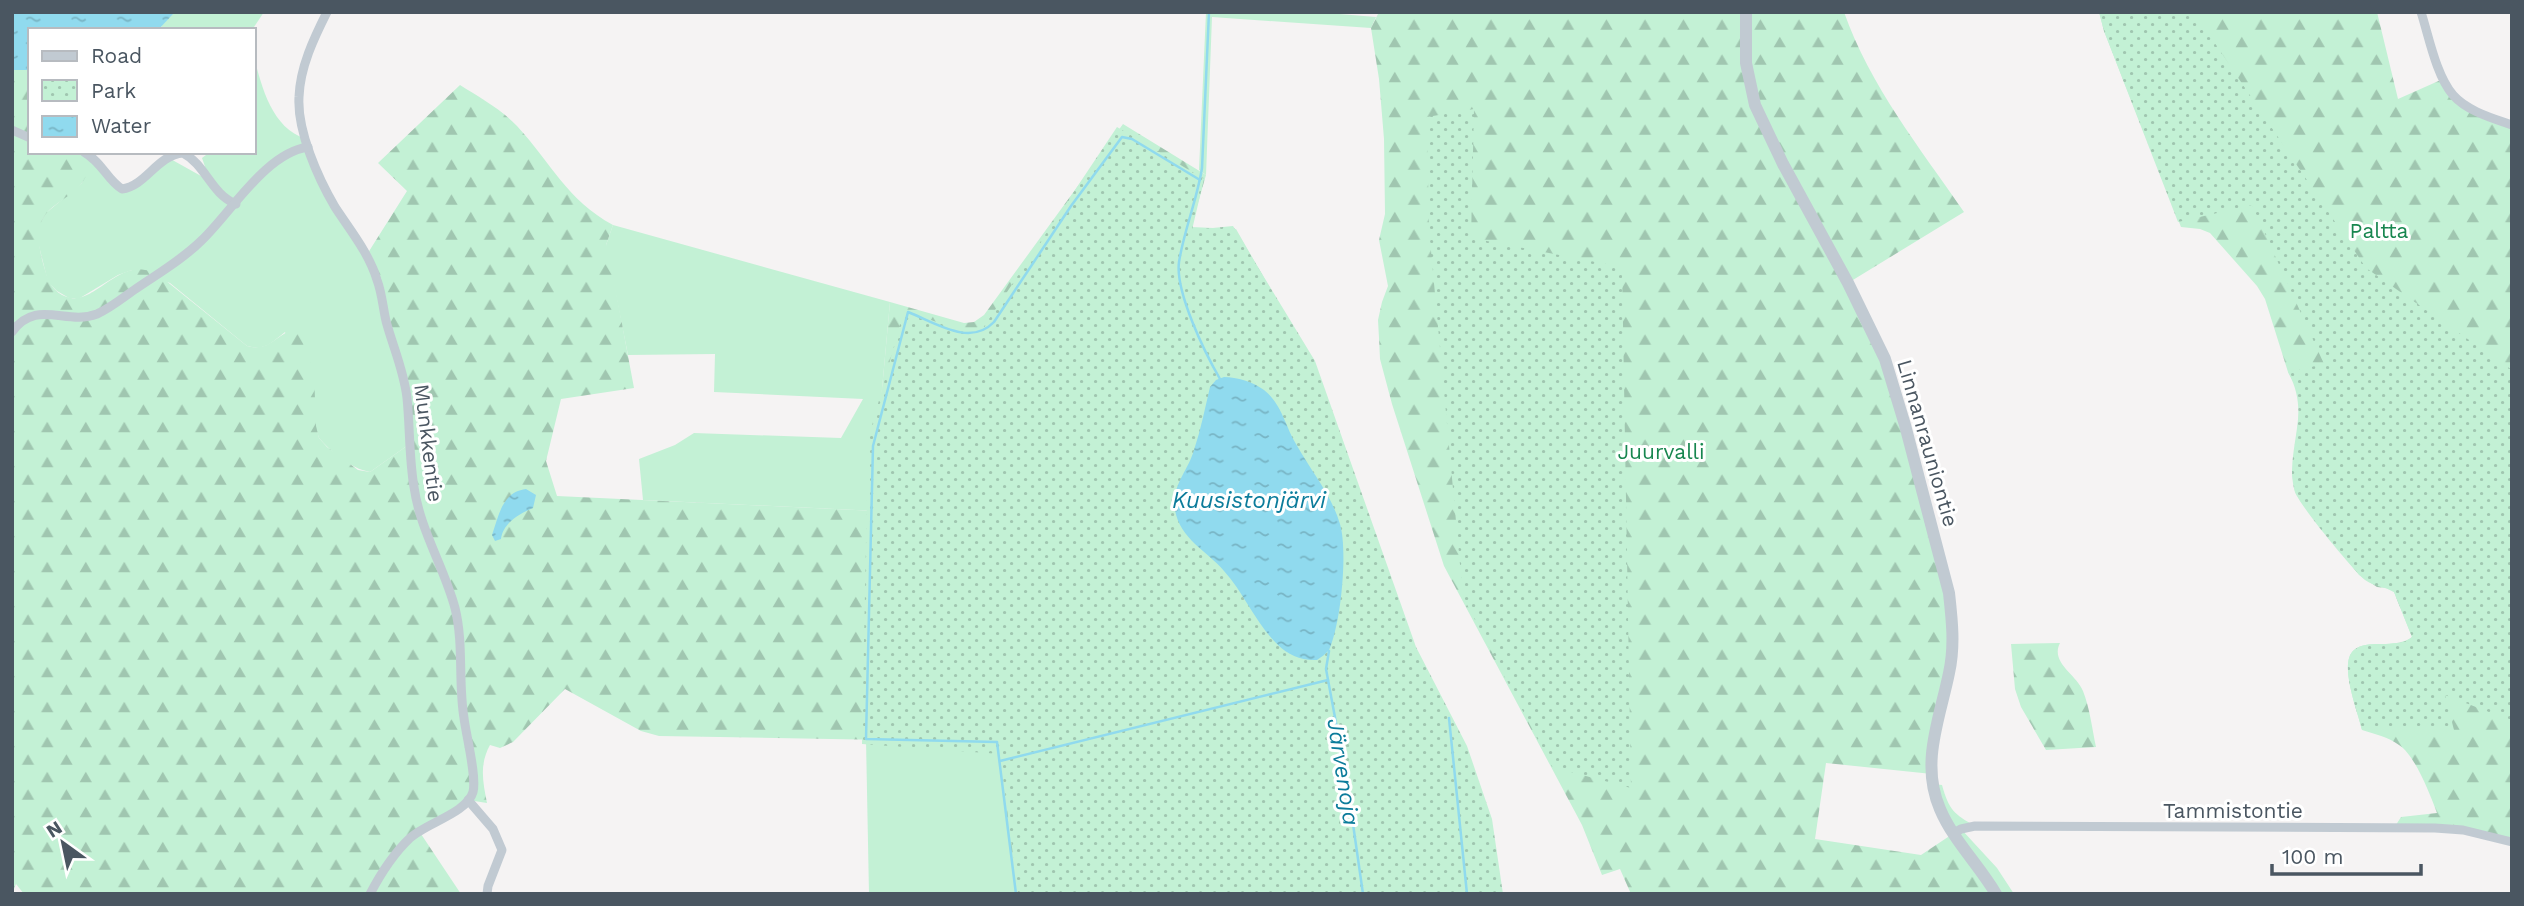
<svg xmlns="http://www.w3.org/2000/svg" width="2524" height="906" font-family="'Work Sans',sans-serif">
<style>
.grass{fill:#c3f1d5}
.forest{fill:url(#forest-firs)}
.park{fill:url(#park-dots)}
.water{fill:url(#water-ripples)}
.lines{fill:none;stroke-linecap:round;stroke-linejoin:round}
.stream{stroke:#90daee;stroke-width:2.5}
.minor{stroke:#c1cad2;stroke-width:9}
.tertiary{stroke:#c1cad2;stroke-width:12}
.labels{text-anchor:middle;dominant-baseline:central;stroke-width:6;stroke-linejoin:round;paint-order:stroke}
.park-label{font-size:21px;fill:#17864f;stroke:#fff}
.street-label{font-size:21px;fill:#4a5661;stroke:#fff}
.water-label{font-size:23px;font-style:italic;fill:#0c7c9b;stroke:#fff}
</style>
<defs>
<pattern id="forest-firs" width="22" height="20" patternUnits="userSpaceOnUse" patternTransform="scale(1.75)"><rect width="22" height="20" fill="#c3f1d5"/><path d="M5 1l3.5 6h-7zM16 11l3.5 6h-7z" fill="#a0c6b0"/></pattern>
<pattern id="park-dots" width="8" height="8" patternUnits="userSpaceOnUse" patternTransform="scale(1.75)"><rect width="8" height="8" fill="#c3f1d5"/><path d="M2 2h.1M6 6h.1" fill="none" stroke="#a0c6b0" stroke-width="1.8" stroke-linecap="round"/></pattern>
<pattern id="water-ripples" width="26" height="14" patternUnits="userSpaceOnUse" patternTransform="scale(1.75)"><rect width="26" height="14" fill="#90daee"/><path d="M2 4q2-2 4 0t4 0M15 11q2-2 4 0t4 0" fill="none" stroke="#78b4c4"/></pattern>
</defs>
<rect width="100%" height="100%" fill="#f5f3f3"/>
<g class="grass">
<path d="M175,12H264L252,30H163L161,26Z"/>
<path d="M1206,12H1315L1376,17L1371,28L1212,17L1206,175L1199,170Z"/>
<path d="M254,57C262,88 272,128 306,139L315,165L366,256L400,362L411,443L370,472C350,468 332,453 319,438L285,332C271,343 265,351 247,346L170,283L132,270L118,275L80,298H69L57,291L48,282L37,238L39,225L46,213L82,183L91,160L122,189L167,157L210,181L202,158L210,152H254Z"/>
<path d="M613,225L890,302L881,400L877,511L643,500L639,459L675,445L694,433L841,438L863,399L714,392L715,354L628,355L606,245Z"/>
<path d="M866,739L997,742L1016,894H869Z"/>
<path d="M1933,784L1942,785C1949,810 1954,814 1975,826L1961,829L1997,868L2014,894H1996L1954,833Z"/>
</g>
<g class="forest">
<path d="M1379,12H1844C1870,86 1920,148 1964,212L1848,283L1877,339L1952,618L1932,774L1826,763L1815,839L1921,855L1954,833L1996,894H1631L1620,869L1602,875L1582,825L1444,566L1392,404L1380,359L1379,338L1378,320L1382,302L1388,286L1379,240L1385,214L1384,139L1379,79L1371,28Z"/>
<path d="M2099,12H2377L2398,99L2443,79L2453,96L2512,125V842L2492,836L2394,828L2401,817L2437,813C2430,794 2415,755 2399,745C2388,737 2375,734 2362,730C2358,712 2338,663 2354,650C2362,643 2376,644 2386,644C2396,643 2404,643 2412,637L2394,592L2386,588L2377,587L2359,575L2304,506L2295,492L2292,474L2300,406L2297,388L2288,372L2265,299L2257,286L2210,233L2200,229L2181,227L2104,31Z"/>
<path d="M12,70H30V152H85L91,160C82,216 18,188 46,273C49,285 58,296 71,298C94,302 117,264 145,270C150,270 156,274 160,276L247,346C270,352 275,335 295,329L301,337L314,373L316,426L319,438L327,447L358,470L370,472L411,443L407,397L366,256L407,191L378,163L460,85C479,97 501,109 517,126C551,163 567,200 613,225L606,245L624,266L614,281L634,388L561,399L546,461L557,496L877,511L881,400L890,302L964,323L974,322L984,315L1123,124L1206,175L1191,227L1236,229L1310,358L1227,894H1016L996,742L659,736L641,731L565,689L513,742L500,748L490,745C479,765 483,782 487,803L468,800L419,831L461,894H24L16,884L12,894Z"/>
<path d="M2060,643C2050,663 2076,674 2083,691C2090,709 2092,728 2096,747L2046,750L2021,707L2015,689L2011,644Z"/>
</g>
<g class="park">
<path d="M2099,12H2194L2366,268L2512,370V721L2445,695L2454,730H2362C2358,712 2338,663 2354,650C2362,643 2376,644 2386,644C2396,643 2404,644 2412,637L2394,592C2384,586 2375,587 2365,580C2353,570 2300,506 2295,492C2293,486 2292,477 2292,471C2293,432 2308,409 2288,372L2324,364L2252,205L2178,222L2104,31Z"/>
<path d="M1474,109L1471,238L1622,267L1631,788L1552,767L1463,597L1429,229L1427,117Z"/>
<path d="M1117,127L1204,179L1192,230L1233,226L1315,361L1416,647L1467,746L1492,819L1503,894H1018L1000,754L862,744L868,440L904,310L977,337Z"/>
</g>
<g class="water">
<path d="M12,12H175L158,30H30V70H12Z"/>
<path d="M1224,377C1237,377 1253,382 1264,390C1282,404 1285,426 1296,444C1311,471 1331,494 1340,524C1348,551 1341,624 1329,650C1326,654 1321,657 1317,660C1302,661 1288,655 1278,645C1256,624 1244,593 1224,571C1207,551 1180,539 1175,510C1171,486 1188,471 1194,450C1201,429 1205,408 1210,387L1216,380Z"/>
<path d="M526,489L536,495L533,508C519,514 503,523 501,539L495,541L492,535C499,515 502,492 526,489Z"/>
</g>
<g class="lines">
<g class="stream">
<path d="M1209,12L1202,168C1197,200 1184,230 1179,262C1175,292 1205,353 1220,379"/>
<path d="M1329,651L1326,669L1347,782L1363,894"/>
<path d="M1449,718L1467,894"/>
<path d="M1000,761L1328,680"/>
<path d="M1016,894L997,742L866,739L873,446L908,312C936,323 970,347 994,322L1071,206L1122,137L1132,139L1200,180"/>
</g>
<g class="minor">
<path d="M327,12C314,38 300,67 299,97C297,131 318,178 335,207C350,230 369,253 377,280C382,293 383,308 386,321C393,347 404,371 407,398C410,427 409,458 414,487C420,530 444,567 455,608C464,644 458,682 464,718C466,735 477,777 473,792C467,813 426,823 410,838C393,854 381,873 370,894"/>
<path d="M2421,12C2429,37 2436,75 2453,95C2467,111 2492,118 2512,125"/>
<path d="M12,130L30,138"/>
<path d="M84,152C103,163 107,180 122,189C146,186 157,155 183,153C206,165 211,194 236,204"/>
<path d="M12,332C36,298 66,326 97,314C111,308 125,296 137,288C159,273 183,259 202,240C232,211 266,153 308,147"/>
<path d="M468,800L493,829L502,850L488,886L487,894"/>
<path d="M1954,833L1961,829L1975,826L2435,828L2463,830L2512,842"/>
</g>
<path class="tertiary" d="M1746,12V63L1755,105L1783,164L1848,283L1885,359L1905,425L1949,593C1952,620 1955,646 1949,673C1940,718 1920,763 1940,809C1953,840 1979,865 1996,894"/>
</g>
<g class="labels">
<g class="park-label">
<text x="2379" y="230">Paltta</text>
<text x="1661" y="451">Juurvalli</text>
</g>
<g class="street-label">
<text transform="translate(429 443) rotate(83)">Munkkentie</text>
<text transform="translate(1928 443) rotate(74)">Linnanrauniontie</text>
<text x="2233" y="810">Tammistontie</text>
</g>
<g class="water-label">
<text x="1249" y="500">Kuusistonjärvi</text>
<text transform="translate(1343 772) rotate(81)">Järvenoja</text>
</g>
</g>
<rect width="2524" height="906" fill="none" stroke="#4a5661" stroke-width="28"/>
<rect x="28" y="28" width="228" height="126" fill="#ffffff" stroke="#b7bbc0" stroke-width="2"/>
<rect x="42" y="51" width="35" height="10" fill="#c1cad2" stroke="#b7bbc0" stroke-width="2"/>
<text x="91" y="63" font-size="21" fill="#4a5661">Road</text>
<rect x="42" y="80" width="35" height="21" fill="url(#park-dots)" stroke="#b7bbc0" stroke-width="2"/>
<text x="91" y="98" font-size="21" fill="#4a5661">Park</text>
<rect x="42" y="116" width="35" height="21" fill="url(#water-ripples)" stroke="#b7bbc0" stroke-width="2"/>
<text x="91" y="133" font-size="21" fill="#4a5661">Water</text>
<g transform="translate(63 843) rotate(327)" stroke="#ffffff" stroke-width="5" paint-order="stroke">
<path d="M0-5L12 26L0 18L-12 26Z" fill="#4a5661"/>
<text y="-10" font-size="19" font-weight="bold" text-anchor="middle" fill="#4a5661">N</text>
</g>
<path d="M2272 864v10h149v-10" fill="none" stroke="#4a5661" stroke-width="3.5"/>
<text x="2282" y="864" font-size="21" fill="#4a5661" stroke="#ffffff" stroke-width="5" paint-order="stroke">100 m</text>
</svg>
